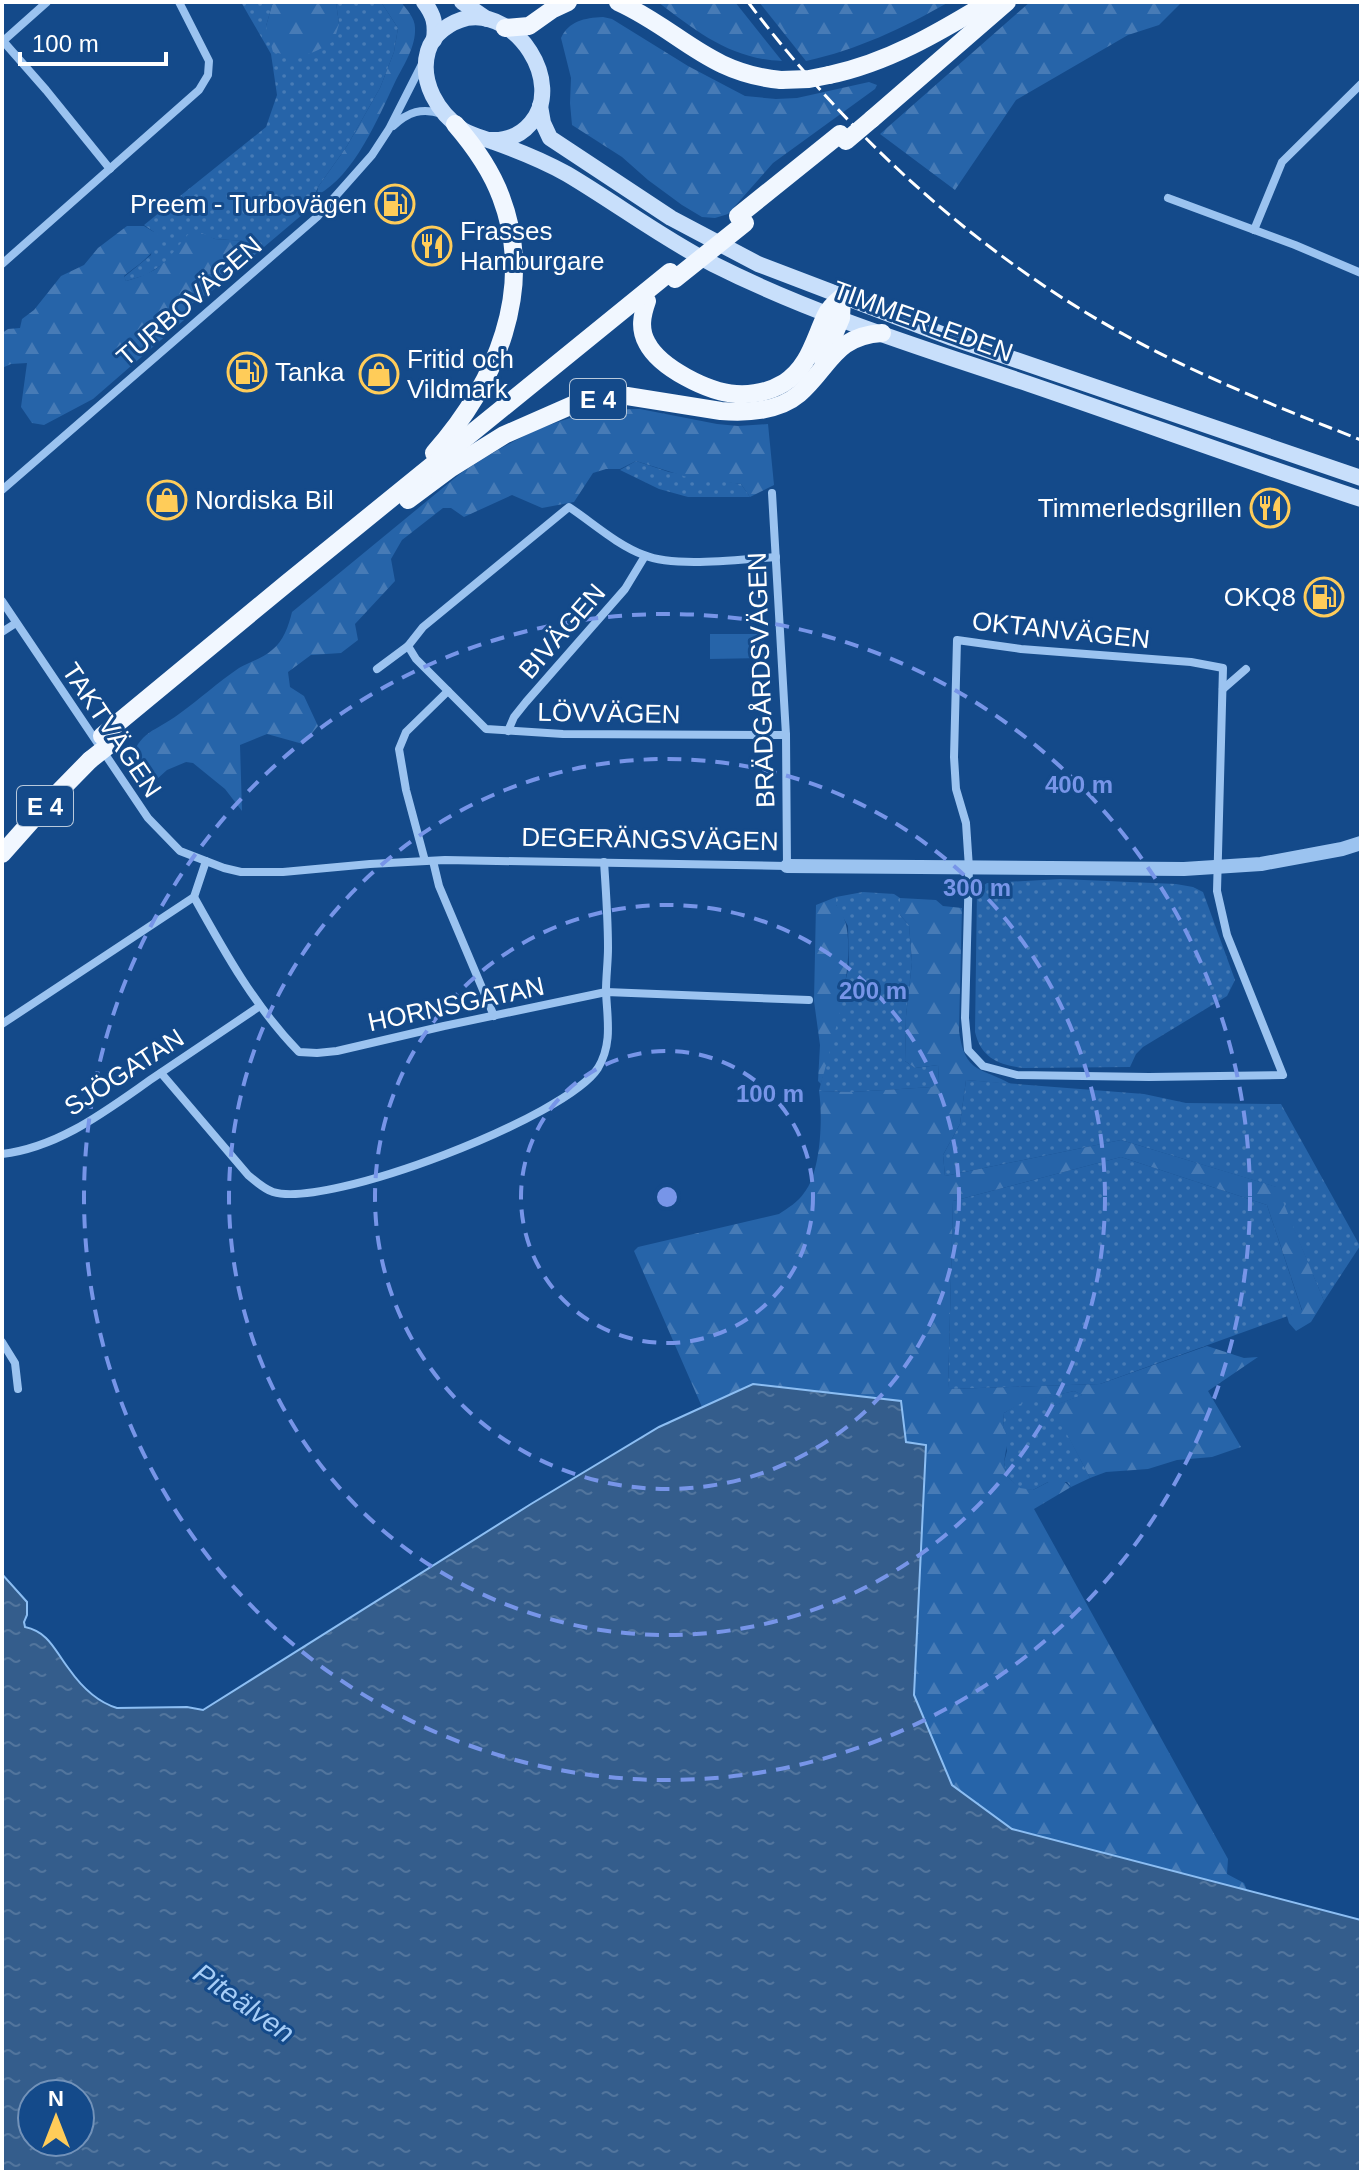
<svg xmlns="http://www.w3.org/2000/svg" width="1363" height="2174" font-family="Helvetica,sans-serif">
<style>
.grass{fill:url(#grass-dots)}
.forest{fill:url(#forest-firs)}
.pitch{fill:#2664a9}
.water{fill:url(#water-ripples);stroke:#8cbef3;stroke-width:2;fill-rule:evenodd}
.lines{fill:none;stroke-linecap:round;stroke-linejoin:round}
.minor{stroke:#9bc3f0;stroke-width:8}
.tertiary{stroke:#9bc3f0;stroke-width:14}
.secondary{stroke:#c8dffb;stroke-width:16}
.trunk{stroke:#f1f7ff;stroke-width:18}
.rail{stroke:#fff;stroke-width:3;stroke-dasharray:14 6;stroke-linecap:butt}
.trunk-bridge{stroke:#f1f7ff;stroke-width:18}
.ring{fill:none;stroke:#7795e8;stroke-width:4;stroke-dasharray:14 10}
.labels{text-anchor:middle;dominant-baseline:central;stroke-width:6;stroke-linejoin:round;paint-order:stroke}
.shield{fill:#144a8a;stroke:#b8c9dc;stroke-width:2}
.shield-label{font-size:24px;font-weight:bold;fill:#fff}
.poi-label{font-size:26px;fill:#fff;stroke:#144a8a;text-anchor:start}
.street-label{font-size:26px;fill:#fff;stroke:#144a8a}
.water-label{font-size:28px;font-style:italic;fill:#a6cdf7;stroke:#144a8a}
.centre{fill:#7795e8;stroke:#144a8a;stroke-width:4}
.ring-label{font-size:24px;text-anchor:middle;font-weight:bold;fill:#7795e8;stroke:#144a8a;stroke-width:6;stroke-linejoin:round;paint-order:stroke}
</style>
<defs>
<pattern id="grass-dots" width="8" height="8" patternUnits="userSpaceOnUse" patternTransform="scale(2)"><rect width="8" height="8" fill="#2664a9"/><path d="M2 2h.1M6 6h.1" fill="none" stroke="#477bb6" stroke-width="1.8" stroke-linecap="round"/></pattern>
<pattern id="forest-firs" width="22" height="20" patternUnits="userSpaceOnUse" patternTransform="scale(2)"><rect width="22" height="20" fill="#2664a9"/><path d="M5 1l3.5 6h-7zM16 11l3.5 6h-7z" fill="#477bb6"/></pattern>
<pattern id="water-ripples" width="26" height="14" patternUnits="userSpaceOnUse" patternTransform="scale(2)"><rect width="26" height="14" fill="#345d8c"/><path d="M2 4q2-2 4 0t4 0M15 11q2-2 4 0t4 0" fill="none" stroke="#52759d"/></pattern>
</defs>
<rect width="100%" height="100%" fill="#144a8a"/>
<g class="grass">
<path d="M241,2H273L266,26L339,24L336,2H381L398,28L394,52L380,88L347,146L318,187L316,192L318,199L316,203L251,258L245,241L215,239L206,236L146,275L126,281L124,277L151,255L154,232L144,225L266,127L277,95L271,54Z"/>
<path d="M636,461L669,472L741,484L750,497H688L659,489L620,470Z"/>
<path d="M1061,879L1176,884L1193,887L1203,892L1235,980L1227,996L1143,1047L1136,1054L1130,1067L1023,1068C999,1065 981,1058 975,1032L977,890L987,883Z"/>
<path d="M863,892L894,894L900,898V915L909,925L912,962L906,1016L905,1061L915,1068L938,1065L939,1081L933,1087L852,1092L819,1091L849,966L848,926L836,905V897Z"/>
<path d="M966,1080L1144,1094L1186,1103L1281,1104L1360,1246L1324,1301L1276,1187L1121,1140L945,1176L943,1155L960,1124Z"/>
<path d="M1121,1157L1267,1205L1302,1311L1100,1384L948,1389L953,1201Z"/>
<path d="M1074,1391L1083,1395L1053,1406L1090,1478L1071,1487L1067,1482H1048L1033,1490L1020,1489L1007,1476L1004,1462L1007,1451L1003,1427L1004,1413L1020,1403Z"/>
</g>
<g class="forest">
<path d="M273,2H336L339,24L334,41C309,56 302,59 273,52L266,26Z"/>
<path d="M381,2H401C407,10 415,18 415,28C416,46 404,65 396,80C379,116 354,177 317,195L318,187L347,146L380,88L394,52L398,28Z"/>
<path d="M658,2H735L782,61C731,59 697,32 658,2Z"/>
<path d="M759,2H949C903,28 857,50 806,61Z"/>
<path d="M1030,2H1182L1159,25L1128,35L1016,100L955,190L880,134Z"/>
<path d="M603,17L612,19L688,66L745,96L776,99L797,98L869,82L877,85L875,89L773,163L728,214L715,218L702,217L682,205L648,180L622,157L572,125L570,103L571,78L561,38C569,21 584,18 603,17Z"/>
<path d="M127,226H144L159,235C158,254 137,265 124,276L126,281C167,270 167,257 193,229L215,239L245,241L251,258L208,294L196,300L186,310L184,320L93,399L44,425L32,423L21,407L27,363L11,364L2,368V333L8,329L20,328L22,319L34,310L61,276L84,265L98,248Z"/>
<path d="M640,409L717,424L738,426L768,424L774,485L750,497L741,484L690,478L636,461L620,469H606L593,473L574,502L542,508L512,495L464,517L451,508H443L402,540L391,559L395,581L355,624L358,640L341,653L311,655L288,672L290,687L304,696L318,726L303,744L267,734L240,745L242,811L225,789L193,763L186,762L167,770L147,788L136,782L129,765C140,729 154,733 179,714C200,699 218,682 239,668C250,662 263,658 272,650C283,642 289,625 292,612L461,473C519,435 570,408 640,409Z"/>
<path d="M836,897V905C867,936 831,1044 821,1084L818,1081L820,1045L814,1001L816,905Z"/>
<path d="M900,898L936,900L943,906L962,908L959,1031C965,1074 981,1067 1011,1084L966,1080L960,1124L943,1155L945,1176L1121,1140L1277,1187L1324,1301L1311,1322L1296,1331L1289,1323L1287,1316L1302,1310L1267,1205L1121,1157L953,1201L948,1389L1100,1384L1207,1346L1244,1358L1258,1357L1208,1391L1241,1447L1212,1457L1177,1460L1148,1469L1106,1472L1090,1478L1052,1406L1082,1395L1074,1391L1020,1404L1004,1413L1003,1427L1008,1438L1004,1462L1007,1476L1020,1488L1033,1490L1058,1477L1071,1487L1034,1509L1228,1859L1227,1874L1244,1883L1247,1890L1012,1829L952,1785L914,1695L926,1445L906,1443L901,1402L753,1384L702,1407L634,1251L638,1247L779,1214C788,1208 798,1202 804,1193C821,1173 823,1117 819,1091L852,1092L932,1087L939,1081L938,1065L915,1068L905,1061L906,1016L912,962L909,925L900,915Z"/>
</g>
<path class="pitch" d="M710,634H764V658L710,659Z"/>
<path class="water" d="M753,1384L901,1401L906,1442L926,1445L914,1695L952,1785L1012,1829L1361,1920V2172H2V1574L27,1602V1615L24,1622L25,1627C49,1632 55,1651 69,1669C81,1686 97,1702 117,1708L187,1707L203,1710L531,1504L659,1427ZM32,2094H80V2142H32Z"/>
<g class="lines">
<g class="minor">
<path d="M3,41L46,90L110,169"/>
<path d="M2,42L47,2"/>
<path d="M393,126C408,112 422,107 442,114"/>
<path d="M1168,198L1295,245L1361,273"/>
<path d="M1254,230L1282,162L1361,84"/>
<path d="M2,264L199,90L208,75L209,61L179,2"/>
<path d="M2,490L317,217L372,155L389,129L422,64"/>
<path d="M776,557C741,559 675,568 644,555C617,545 593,523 569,507L423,627L408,646L416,659L486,729L563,734L786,735"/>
<path d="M2,601L148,818L180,851L224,868L241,872H283L370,864L445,860L787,866L786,735L772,493"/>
<path d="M2,632L16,623"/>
<path d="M957,640L1021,649L1191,662L1223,668L1217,891L1227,935L1283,1075L1149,1077L1017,1075L983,1066L968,1050L965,1018L969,868L966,823L956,789L954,757Z"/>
<path d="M377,669L408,646"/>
<path d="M1223,689L1246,669"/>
<path d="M508,731L514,717L526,702L625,589L645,556"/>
<path d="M425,861L406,790L399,749L406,732L448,691"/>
<path d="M433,861L439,886L494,1016"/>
<path d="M194,897C224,951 255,1007 299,1052L317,1053L337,1051L444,1026L606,992L809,1000"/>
<path d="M2,1024L194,897L206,861"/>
<path d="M161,1073L248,1175C255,1181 264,1189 273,1192C328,1209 567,1117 598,1068C613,1043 607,1018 606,991C606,976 608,962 608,948C608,919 606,891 604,862"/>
<path d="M2,1154C60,1147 107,1110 153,1078C189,1054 224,1030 260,1006"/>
<path d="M2,1342L15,1363L18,1389"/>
</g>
<path class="tertiary" d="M787,866L1184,869L1261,864L1342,849L1361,843"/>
<g class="secondary">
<path d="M424,2C434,15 436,24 434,40"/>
<path d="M462,2L487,19"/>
<path d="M540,106L543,123L550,138L671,218L758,264L952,338L1361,478"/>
<path d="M490,140C506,141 520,136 531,123C565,82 516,9 467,18C450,22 433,34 428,51C419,82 438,113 463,130C473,136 484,138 494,142C519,151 544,161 567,174C616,203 662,238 713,264C814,315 923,348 1029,384C1140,422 1250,462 1361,499"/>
</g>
<g class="trunk">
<path d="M618,2C680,30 707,73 781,80"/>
<path d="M505,28L529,26L553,9L568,2"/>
<path d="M829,75C887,63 938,33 989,2"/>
<path d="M872,119L1007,2"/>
<path d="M738,216L840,134"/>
<path d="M647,301C642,315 639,329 647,343C660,368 708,392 736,394C753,395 769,392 784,383C809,367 814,340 826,315C829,308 836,302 842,297"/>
<path d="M823,361L841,318L842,297"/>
<path d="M434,453C496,383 536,289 501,197C491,170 474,146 455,124"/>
<path d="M408,500L451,468L504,435L577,403L627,396L721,411C747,413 778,412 799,394C830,367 834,336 882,333"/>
<path d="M102,736L286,584L670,272"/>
<path d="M2,854L42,809L90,760"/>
</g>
<path class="rail" d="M748,2C849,136 976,253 1123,334C1199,376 1280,408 1361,440"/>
<g class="trunk-bridge">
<path d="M781,80L809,79L829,75"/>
<path d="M846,141L872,119"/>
<path d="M675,279L745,223"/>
<path d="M90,760L109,745"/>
</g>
</g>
<g class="ring">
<circle cx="667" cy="1197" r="146"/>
<circle cx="667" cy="1197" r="292"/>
<circle cx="667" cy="1197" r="438"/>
<circle cx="667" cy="1197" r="583"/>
</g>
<defs>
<symbol id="fuel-ring" viewBox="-11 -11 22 22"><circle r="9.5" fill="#144a8a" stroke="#ffcc59" stroke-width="1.5"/><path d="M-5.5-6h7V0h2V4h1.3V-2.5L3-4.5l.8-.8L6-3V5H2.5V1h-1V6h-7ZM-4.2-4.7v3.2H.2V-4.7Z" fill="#ffcc59"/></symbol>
<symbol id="restaurant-ring" viewBox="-11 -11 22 22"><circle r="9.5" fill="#144a8a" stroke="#ffcc59" stroke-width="1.5"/><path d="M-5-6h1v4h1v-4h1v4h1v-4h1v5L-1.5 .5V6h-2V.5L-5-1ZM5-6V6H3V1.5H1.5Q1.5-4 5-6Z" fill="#ffcc59"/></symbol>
<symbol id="shop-ring" viewBox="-11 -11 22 22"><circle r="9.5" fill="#144a8a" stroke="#ffcc59" stroke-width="1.5"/><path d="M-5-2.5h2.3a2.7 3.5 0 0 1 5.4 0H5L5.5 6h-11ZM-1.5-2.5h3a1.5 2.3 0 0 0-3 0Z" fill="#ffcc59"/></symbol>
</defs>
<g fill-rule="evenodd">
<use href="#fuel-ring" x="373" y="182" width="44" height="44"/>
<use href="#restaurant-ring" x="410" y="224" width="44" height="44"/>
<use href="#fuel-ring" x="225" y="350" width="44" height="44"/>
<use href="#shop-ring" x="357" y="352" width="44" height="44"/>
<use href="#shop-ring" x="145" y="478" width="44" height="44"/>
<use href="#restaurant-ring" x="1248" y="486" width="44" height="44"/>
<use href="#fuel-ring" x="1302" y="575" width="44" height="44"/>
</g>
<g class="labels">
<g class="shield">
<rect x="570" y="379" width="56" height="40" rx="6"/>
<rect x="17" y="786" width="56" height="40" rx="6"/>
</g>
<g class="shield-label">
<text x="598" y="399">E 4</text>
<text x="45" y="806">E 4</text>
</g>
<g class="poi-label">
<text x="367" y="204" text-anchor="end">Preem - Turbovägen</text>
<text x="460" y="231">Frasses<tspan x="460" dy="30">Hamburgare</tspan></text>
<text x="407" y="359">Fritid och<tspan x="407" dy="30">Vildmark</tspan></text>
<text x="275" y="372">Tanka</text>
<text x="195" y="500">Nordiska Bil</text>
<text x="1242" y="508" text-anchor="end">Timmerledsgrillen</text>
<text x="1296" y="597" text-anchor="end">OKQ8</text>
</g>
<g class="street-label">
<text transform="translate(189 301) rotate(-41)">TURBOVÄGEN</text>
<text transform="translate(923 321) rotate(20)">TIMMERLEDEN</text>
<text transform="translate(1061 630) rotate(6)">OKTANVÄGEN</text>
<text transform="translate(562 631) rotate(-49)">BIVÄGEN</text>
<text transform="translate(761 680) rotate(-92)">BRÄDGÅRDSVÄGEN</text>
<text transform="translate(609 713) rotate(1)">LÖVVÄGEN</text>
<text transform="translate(112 730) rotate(56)">TAKTVÄGEN</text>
<text transform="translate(650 839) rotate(1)">DEGERÄNGSVÄGEN</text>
<text transform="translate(456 1004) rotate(-12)">HORNSGATAN</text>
<text transform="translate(124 1072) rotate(-33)">SJÖGATAN</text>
</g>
<g class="water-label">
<text transform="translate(244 2003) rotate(35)">Piteälven</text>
</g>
</g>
<circle cx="667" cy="1197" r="12" class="centre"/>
<g class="ring-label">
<text x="1079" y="793">400 m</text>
<text x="977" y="896">300 m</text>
<text x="873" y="999">200 m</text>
<text x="770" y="1102">100 m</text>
</g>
<rect width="1363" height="2174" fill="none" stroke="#ffffff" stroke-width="8"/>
<g transform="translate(56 2118)"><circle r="38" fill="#144a8a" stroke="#7292b9" stroke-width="2"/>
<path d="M0-6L14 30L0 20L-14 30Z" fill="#ffcc59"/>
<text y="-12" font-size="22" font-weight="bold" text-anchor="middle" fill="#ffffff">N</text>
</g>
<path d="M20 52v12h146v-12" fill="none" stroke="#ffffff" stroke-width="4"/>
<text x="32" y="52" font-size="24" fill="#ffffff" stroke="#144a8a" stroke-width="6" paint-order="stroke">100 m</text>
</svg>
